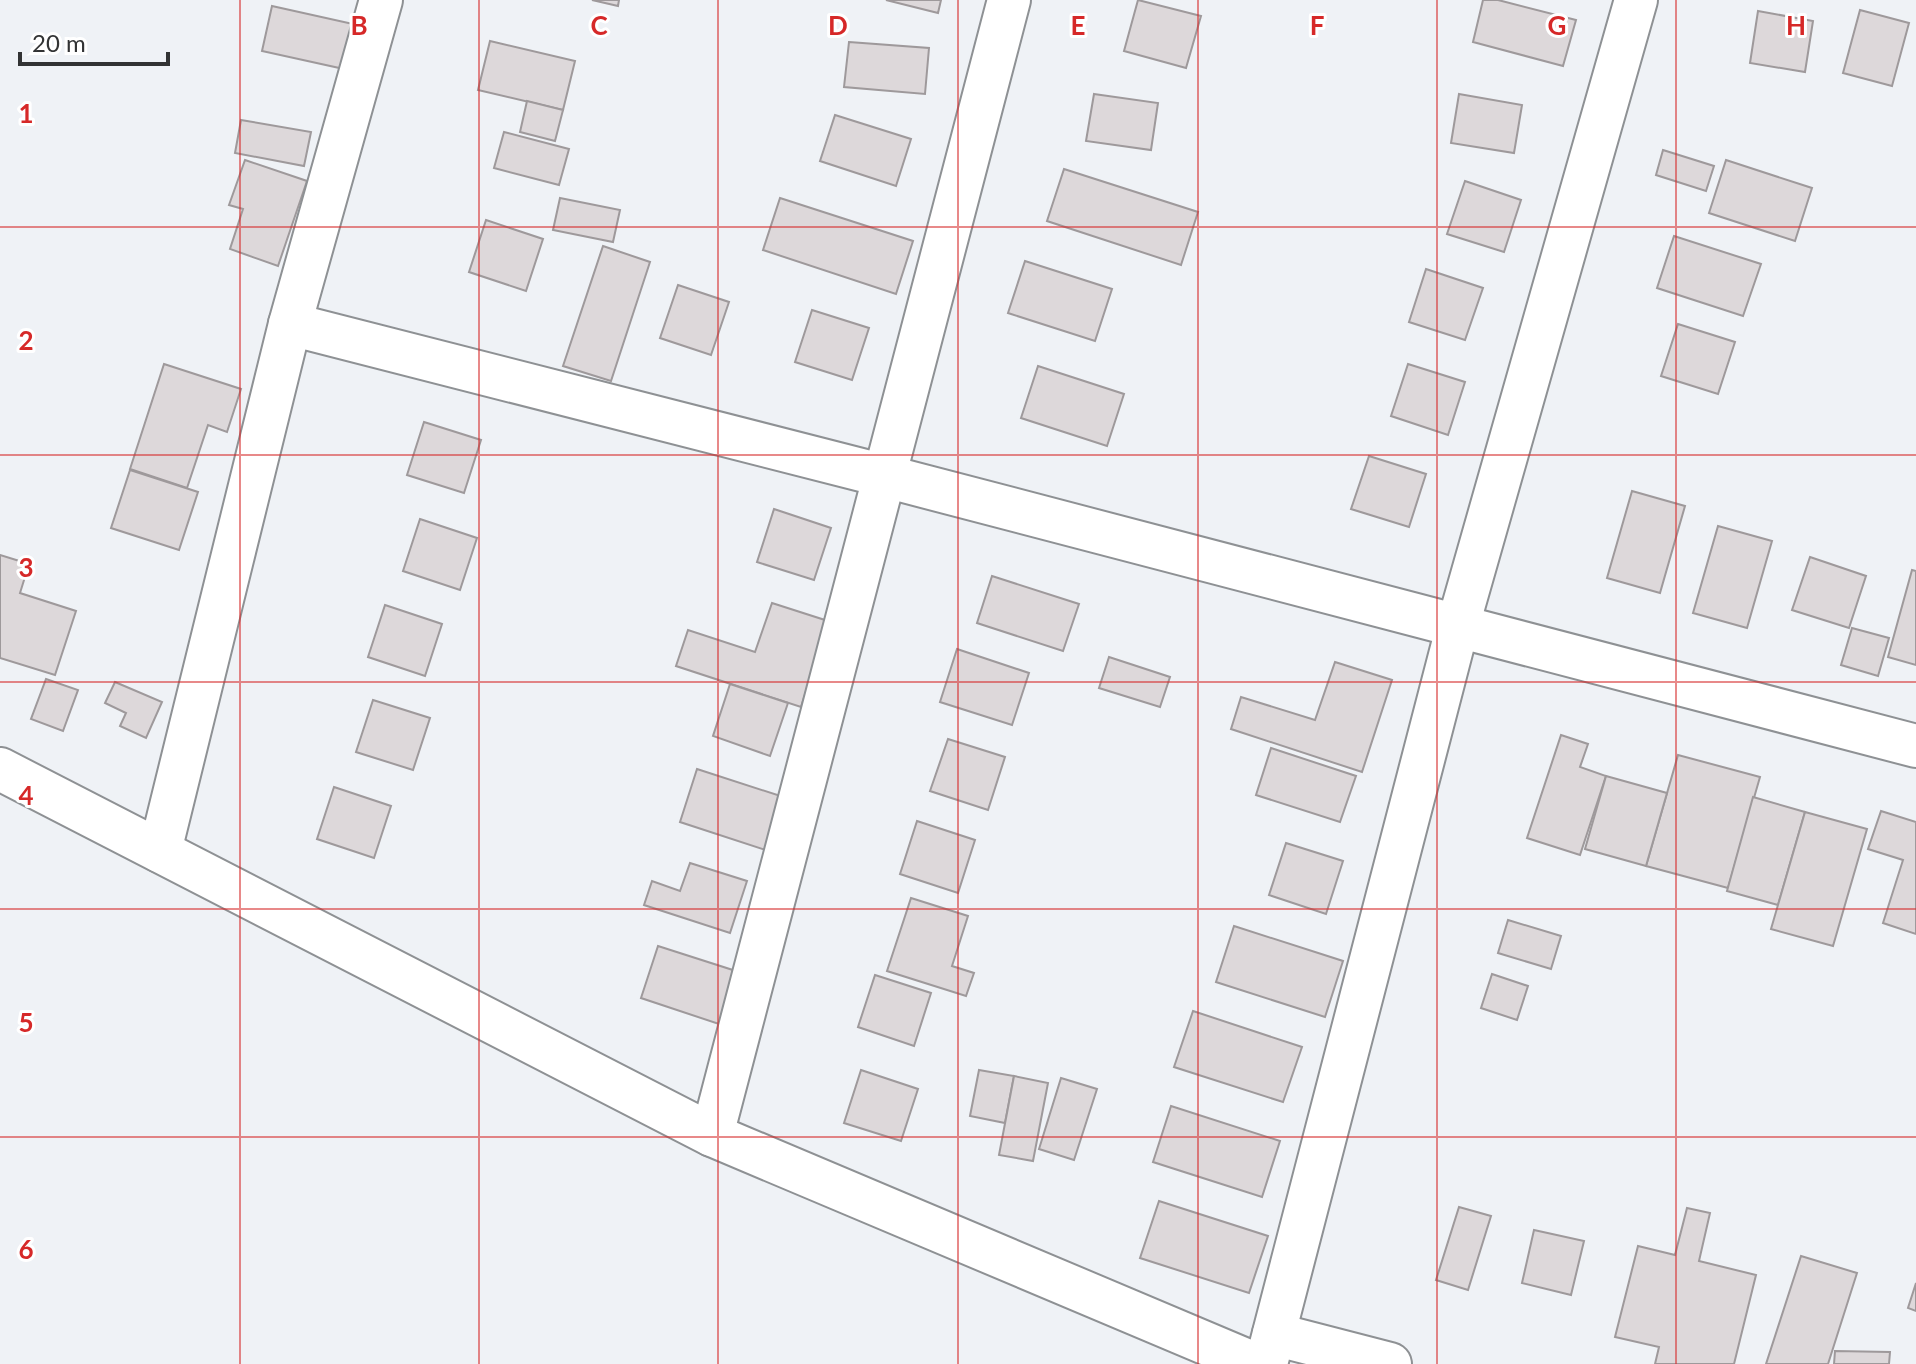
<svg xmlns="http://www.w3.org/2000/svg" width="1916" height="1364" font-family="Lato,sans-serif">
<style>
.building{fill:#ddd8da;stroke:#9e999b;stroke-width:2}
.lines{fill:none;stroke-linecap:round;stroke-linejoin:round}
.minor-casing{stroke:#8e9194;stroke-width:46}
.minor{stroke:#fff;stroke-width:42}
.grid{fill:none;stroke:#d62828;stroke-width:2;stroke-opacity:0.55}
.grid-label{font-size:26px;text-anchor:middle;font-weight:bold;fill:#d62828;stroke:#fff;stroke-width:6;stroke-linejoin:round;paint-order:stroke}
</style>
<rect width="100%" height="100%" fill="#eff2f6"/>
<g class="building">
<path d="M592,0H619L618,6Z"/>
<path d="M886,0H941L938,13Z"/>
<path d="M1138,0L1201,16L1186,68L1124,51Z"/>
<path d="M1483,0H1498L1576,20L1563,66L1473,42Z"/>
<path d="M272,6L362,26L353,71L262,51Z"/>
<path d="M1860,10L1909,23L1892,86L1843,73Z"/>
<path d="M1758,11L1813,21L1805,72L1750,63Z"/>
<path d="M490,41L575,61L563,110L478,90Z"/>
<path d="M849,42L929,48L925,94L844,87Z"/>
<path d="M1094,94L1158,103L1151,150L1086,141Z"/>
<path d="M1459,94L1522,105L1514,153L1451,143Z"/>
<path d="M527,101L563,110L555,141L520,132Z"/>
<path d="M835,115L911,139L896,186L820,161Z"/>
<path d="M241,120L311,132L304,166L235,153Z"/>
<path d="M504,132L569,149L559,185L494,168Z"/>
<path d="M1663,150L1714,166L1706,191L1656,175Z"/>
<path d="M245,160L307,181L278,266L230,249L243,209L229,205Z"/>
<path d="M1726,160L1812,188L1795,241L1709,213Z"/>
<path d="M1064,169L1198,212L1181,265L1047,221Z"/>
<path d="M1465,181L1521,200L1504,252L1447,234Z"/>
<path d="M560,198L620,210L613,242L553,230Z"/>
<path d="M780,198L913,241L896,294L763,250Z"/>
<path d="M486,220L543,239L526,291L469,272Z"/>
<path d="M1674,236L1761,264L1743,316L1657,288Z"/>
<path d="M603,246L650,262L611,381L563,366Z"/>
<path d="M1025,261L1112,289L1095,341L1008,313Z"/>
<path d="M1426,269L1483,288L1465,340L1409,322Z"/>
<path d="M678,285L729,302L711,355L660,338Z"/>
<path d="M812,310L869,328L852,380L795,362Z"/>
<path d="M1678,324L1735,342L1718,394L1661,376Z"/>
<path d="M164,364L241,389L227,432L208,425L187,488L130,469Z"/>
<path d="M1408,364L1465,382L1448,435L1391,416Z"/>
<path d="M1038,366L1124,394L1107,446L1021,418Z"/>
<path d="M424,422L481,440L464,493L407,475Z"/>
<path d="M1369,456L1426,474L1409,527L1351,509Z"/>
<path d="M130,470L198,492L179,550L111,528Z"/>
<path d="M1632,491L1685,506L1660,593L1607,578Z"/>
<path d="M774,509L831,528L814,580L757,562Z"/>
<path d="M420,519L477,538L460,590L403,571Z"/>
<path d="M1718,526L1772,541L1747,628L1693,613Z"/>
<path d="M0,555L29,564L20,593L76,611L55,675L0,658Z"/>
<path d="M1810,557L1866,576L1849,628L1792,610Z"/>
<path d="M1912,570L1916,571V665L1888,657Z"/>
<path d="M992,576L1079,604L1063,651L977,623Z"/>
<path d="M772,603L828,621L801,707L676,666L688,630L755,652Z"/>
<path d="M385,605L442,624L425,676L368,657Z"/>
<path d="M1852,628L1889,638L1878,676L1841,665Z"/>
<path d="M957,649L1029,673L1012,725L940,702Z"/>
<path d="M1109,657L1170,677L1160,707L1099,688Z"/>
<path d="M1335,662L1392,680L1362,772L1231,729L1241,697L1315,720Z"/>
<path d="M46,679L78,690L63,731L31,719Z"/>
<path d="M115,682L162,702L146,738L120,726L126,713L105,703Z"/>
<path d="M730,684L788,703L770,756L713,736Z"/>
<path d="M373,700L430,718L413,770L356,752Z"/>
<path d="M1561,735L1588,744L1580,767L1606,776L1580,855L1527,838Z"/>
<path d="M948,739L1005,757L988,810L930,791Z"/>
<path d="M1271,748L1356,776L1340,822L1256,795Z"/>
<path d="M1678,755L1760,777L1728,888L1646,866Z"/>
<path d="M697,769L799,802L781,855L680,822Z"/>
<path d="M1606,776L1667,793L1646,866L1585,849Z"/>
<path d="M334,787L391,806L374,858L317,839Z"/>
<path d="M1753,797L1805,812L1778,905L1727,891Z"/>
<path d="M1881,811L1916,822V934L1883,923L1903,860L1868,849Z"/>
<path d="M1805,812L1867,829L1833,946L1771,929Z"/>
<path d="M917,821L975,840L958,893L900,874Z"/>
<path d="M1286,843L1343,861L1326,914L1269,895Z"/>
<path d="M690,863L747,881L730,933L644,905L652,881L680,891Z"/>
<path d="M911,898L968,916L952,966L974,973L966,996L887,971Z"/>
<path d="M1508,920L1561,936L1551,969L1498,953Z"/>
<path d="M1234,926L1343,961L1325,1017L1216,982Z"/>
<path d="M658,946L739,972L722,1025L641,998Z"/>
<path d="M1492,974L1528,986L1517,1020L1481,1008Z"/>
<path d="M875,975L931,993L914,1046L858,1027Z"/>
<path d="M1193,1011L1302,1047L1283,1102L1174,1067Z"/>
<path d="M861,1070L918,1089L901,1141L844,1123Z"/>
<path d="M979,1070L1014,1076L1005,1123L970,1116Z"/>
<path d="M1014,1076L1048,1083L1033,1161L999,1155Z"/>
<path d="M1061,1078L1097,1089L1074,1160L1039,1149Z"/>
<path d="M1171,1106L1280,1141L1262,1197L1153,1162Z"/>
<path d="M1159,1201L1268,1236L1249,1293L1140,1258Z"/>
<path d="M1459,1207L1491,1216L1468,1290L1436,1280Z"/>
<path d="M1687,1208L1710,1213L1699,1261L1756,1275L1734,1364H1655L1659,1347L1615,1337L1638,1246L1675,1255Z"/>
<path d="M1534,1230L1584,1241L1571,1295L1522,1283Z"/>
<path d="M1801,1256L1857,1273L1828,1364H1766Z"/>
<path d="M1916,1283V1311L1908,1308Z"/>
<path d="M1835,1351L1890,1352L1889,1364H1834Z"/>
</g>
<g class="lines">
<defs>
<g id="minor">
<path d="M290,324L885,476L1916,746"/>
<path d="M0,769L712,1135L1255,1364"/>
<path d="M160,851L290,324L381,0"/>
<path d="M712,1135L1009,0"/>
<path d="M1274,1334L1390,1364"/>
<path d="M1266,1364L1458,625L1636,0"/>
</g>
</defs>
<use href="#minor" class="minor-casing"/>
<use href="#minor" class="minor"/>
</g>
<path class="grid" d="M240,0V1364M479,0V1364M718,0V1364M958,0V1364M1198,0V1364M1437,0V1364M1676,0V1364M0,227H1916M0,455H1916M0,682H1916M0,909H1916M0,1137H1916"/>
<g class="grid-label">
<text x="359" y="35">B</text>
<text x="599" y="35">C</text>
<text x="838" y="35">D</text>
<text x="1078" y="35">E</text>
<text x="1317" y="35">F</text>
<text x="1557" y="35">G</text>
<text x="1796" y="35">H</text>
<text x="26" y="123">1</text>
<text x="26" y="350">2</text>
<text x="26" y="577">3</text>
<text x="26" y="805">4</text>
<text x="26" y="1032">5</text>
<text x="26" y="1259">6</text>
</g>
<path d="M20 52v12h148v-12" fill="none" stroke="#323334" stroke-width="4"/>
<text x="32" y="52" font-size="24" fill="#323334" stroke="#ffffff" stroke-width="6" paint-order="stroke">20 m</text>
</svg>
